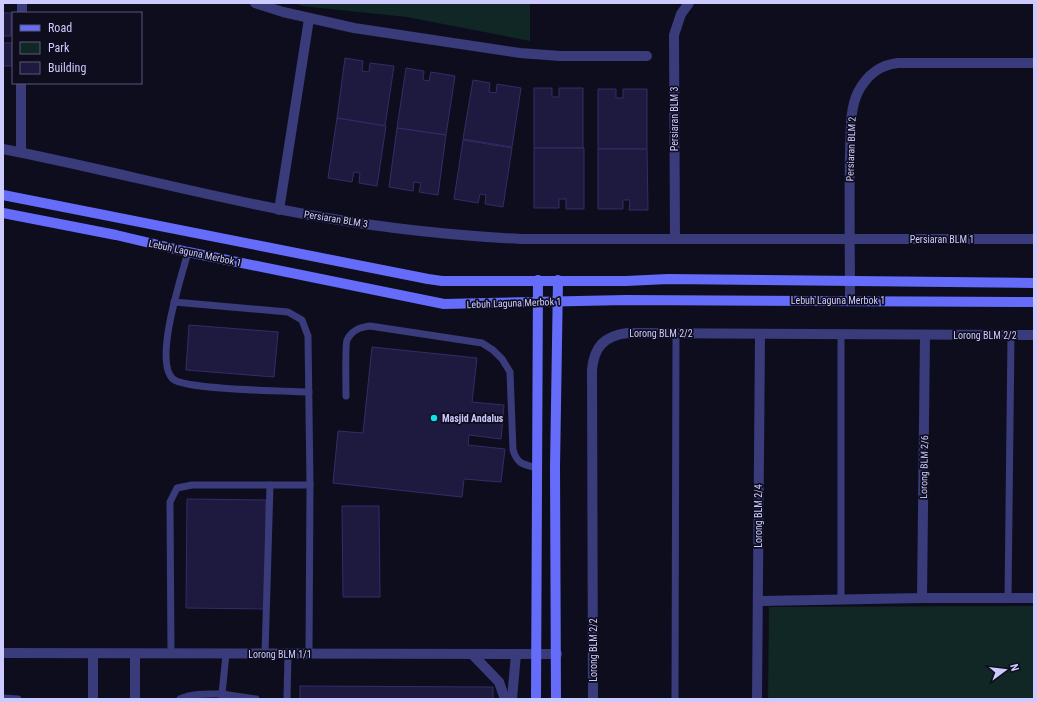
<svg xmlns="http://www.w3.org/2000/svg" width="1037" height="702" font-family="'Roboto Condensed',sans-serif">
<style>
.green{fill:#102725}
.building{fill:#1e193e;stroke:#342c69}
.lines{fill:none;stroke-linecap:round;stroke-linejoin:round}
.lane{stroke:#393b7b;stroke-width:7}
.street{stroke:#393b7b;stroke-width:10}
.secondary{stroke:#666cfa;stroke-width:10}
.poi-dot{fill:#08e5ec;stroke:#0e0d1e;stroke-width:1.5}
.labels{text-anchor:middle;dominant-baseline:central;stroke-width:3.5;stroke-linejoin:round;paint-order:stroke}
.street-label{font-size:10px;fill:#cdcbfd;stroke:#0e0d1e}
.poi-label{font-size:10px;font-weight:bold;fill:#cdcbfd;stroke:#0e0d1e;text-anchor:start}
</style>
<rect width="100%" height="100%" fill="#0e0d1e"/>
<g class="green">
<path d="M294,3H530V41L407,17L302,6Z"/>
<path d="M1034,606V699H768L769,607Z"/>
</g>
<g class="building">
<rect x="3" y="13" width="8" height="23"/>
<rect x="3" y="43" width="9" height="23"/>
<path d="M345,58L363,61L362,71L369,72L370,63L394,66L385,126L337,118Z"/>
<path d="M406,68L424,71L423,80L429,81L431,72L455,76L446,135L397,128Z"/>
<path d="M473,80L490,83L489,92L496,93L497,84L521,88L512,147L463,139Z"/>
<path d="M534,88H552V97H559V88H583V148H534Z"/>
<path d="M598,89H616V98H623V89H647V149H598Z"/>
<path d="M337,118L386,126L377,186L359,183L360,173L354,172L352,182L328,178Z"/>
<path d="M397,128L446,135L438,195L419,192L421,183L414,182L413,191L389,187Z"/>
<path d="M463,140L512,148L503,207L485,204L486,195L480,194L478,203L454,199Z"/>
<path d="M534,148H584V209H566V199H559V208H534Z"/>
<path d="M598,149H647L648,210H629L630,200H623V209H598Z"/>
<path d="M189,325L278,332L274,377L186,370Z"/>
<path d="M372,347L477,358L472,402L504,405L501,439L469,435L468,445L505,449L501,482L464,479L462,497L333,483L338,431L363,433Z"/>
<path d="M187,499L266,500L265,609L186,608Z"/>
<path d="M342,506H379L380,597H343Z"/>
<path d="M300,686L493,687V699H300Z"/>
</g>
<g class="lines">
<g class="lane">
<path d="M188,252C182,275 153,361 173,379C186,390 286,391 309,392"/>
<path d="M174,302L288,312L302,320L308,336L310,485L309,654"/>
<path d="M841,335V600"/>
<path d="M346,396C346,387 345,345 347,340C352,330 360,327 370,326L482,343L493,350L502,359L510,372L513,450C518,465 523,464 537,468"/>
<path d="M1008,599L1011,336"/>
<path d="M171,654L170,502L177,488L192,485H310"/>
<path d="M226,654L222,694L256,699"/>
<path d="M265,654L270,485"/>
<path d="M3,698L18,699"/>
<path d="M180,699C192,693 209,694 222,694V699"/>
<path d="M287,699L288,654"/>
<path d="M675,699L676,332"/>
</g>
<g class="street">
<path d="M255,3L283,12L354,28L520,53L560,56H647"/>
<path d="M22,13V3"/>
<path d="M3,149C95,167 186,191 278,209C358,225 440,235 521,239H1034"/>
<path d="M21,152V83"/>
<path d="M279,210L309,19"/>
<path d="M675,239L674,35L681,14L689,3"/>
<path d="M850,300C850,252 849,203 850,154C851,133 849,111 858,92C867,75 879,65 898,63H1034"/>
<path d="M922,598L925,336"/>
<path d="M758,601L922,598H1034"/>
<path d="M3,653L557,654"/>
<path d="M93,654V699"/>
<path d="M472,654L499,682L505,699"/>
<path d="M135,699V654"/>
<path d="M512,699L516,654"/>
<path d="M593,699L592,370C594,347 604,336 627,333L1034,335"/>
<path d="M757,699L760,334"/>
</g>
<g class="secondary">
<path d="M3,195L428,279L442,281H626L668,279L1034,283"/>
<path d="M3,213L116,235L188,252L444,304L626,300L1034,302"/>
<path d="M536,699L538,280"/>
<path d="M556,699L555,467L558,280"/>
</g>
</g>
<circle class="poi-dot" cx="434" cy="418" r="4"/>
<g class="labels">
<g class="street-label">
<text transform="translate(674 119) rotate(-90)">Persiaran BLM 3</text>
<text transform="translate(851 149) rotate(-88)">Persiaran BLM 2</text>
<text transform="translate(336 219) rotate(9)">Persiaran BLM 3</text>
<text x="942" y="239">Persiaran BLM 1</text>
<text transform="translate(195 253) rotate(12)">Lebuh Laguna Merbok 1</text>
<text x="838" y="300">Lebuh Laguna Merbok 1</text>
<text transform="translate(514 303) rotate(-2)">Lebuh Laguna Merbok 1</text>
<text x="661" y="333">Lorong BLM 2/2</text>
<text x="985" y="335">Lorong BLM 2/2</text>
<text transform="translate(924 467) rotate(-89)">Lorong BLM 2/6</text>
<text transform="translate(758 516) rotate(-90)">Lorong BLM 2/4</text>
<text transform="translate(593 650) rotate(-90)">Lorong BLM 2/2</text>
<text x="280" y="654">Lorong BLM 1/1</text>
</g>
<g class="poi-label">
<text x="442" y="418">Masjid Andalus</text>
</g>
</g>
<rect width="1037" height="702" fill="none" stroke="#cdcbfd" stroke-width="8"/>
<rect x="12" y="12" width="130" height="72" fill="#0e0d1e" stroke="#5a5977"/>
<rect x="20" y="25" width="20" height="6" fill="#666cfa" stroke="#5a5977"/>
<text x="48" y="32" font-size="12" fill="#cdcbfd">Road</text>
<rect x="20" y="42" width="20" height="12" fill="#102725" stroke="#5a5977"/>
<text x="48" y="52" font-size="12" fill="#cdcbfd">Park</text>
<rect x="20" y="62" width="20" height="12" fill="#1e193e" stroke="#5a5977"/>
<text x="48" y="72" font-size="12" fill="#cdcbfd">Building</text>
<g transform="translate(1005 670) rotate(75)" stroke="#0e0d1e" stroke-width="3" paint-order="stroke">
<path d="M0-3L7 15L0 10L-7 15Z" fill="#cdcbfd"/>
<text y="-6" font-size="11" font-weight="bold" text-anchor="middle" fill="#cdcbfd">N</text>
</g>
</svg>
